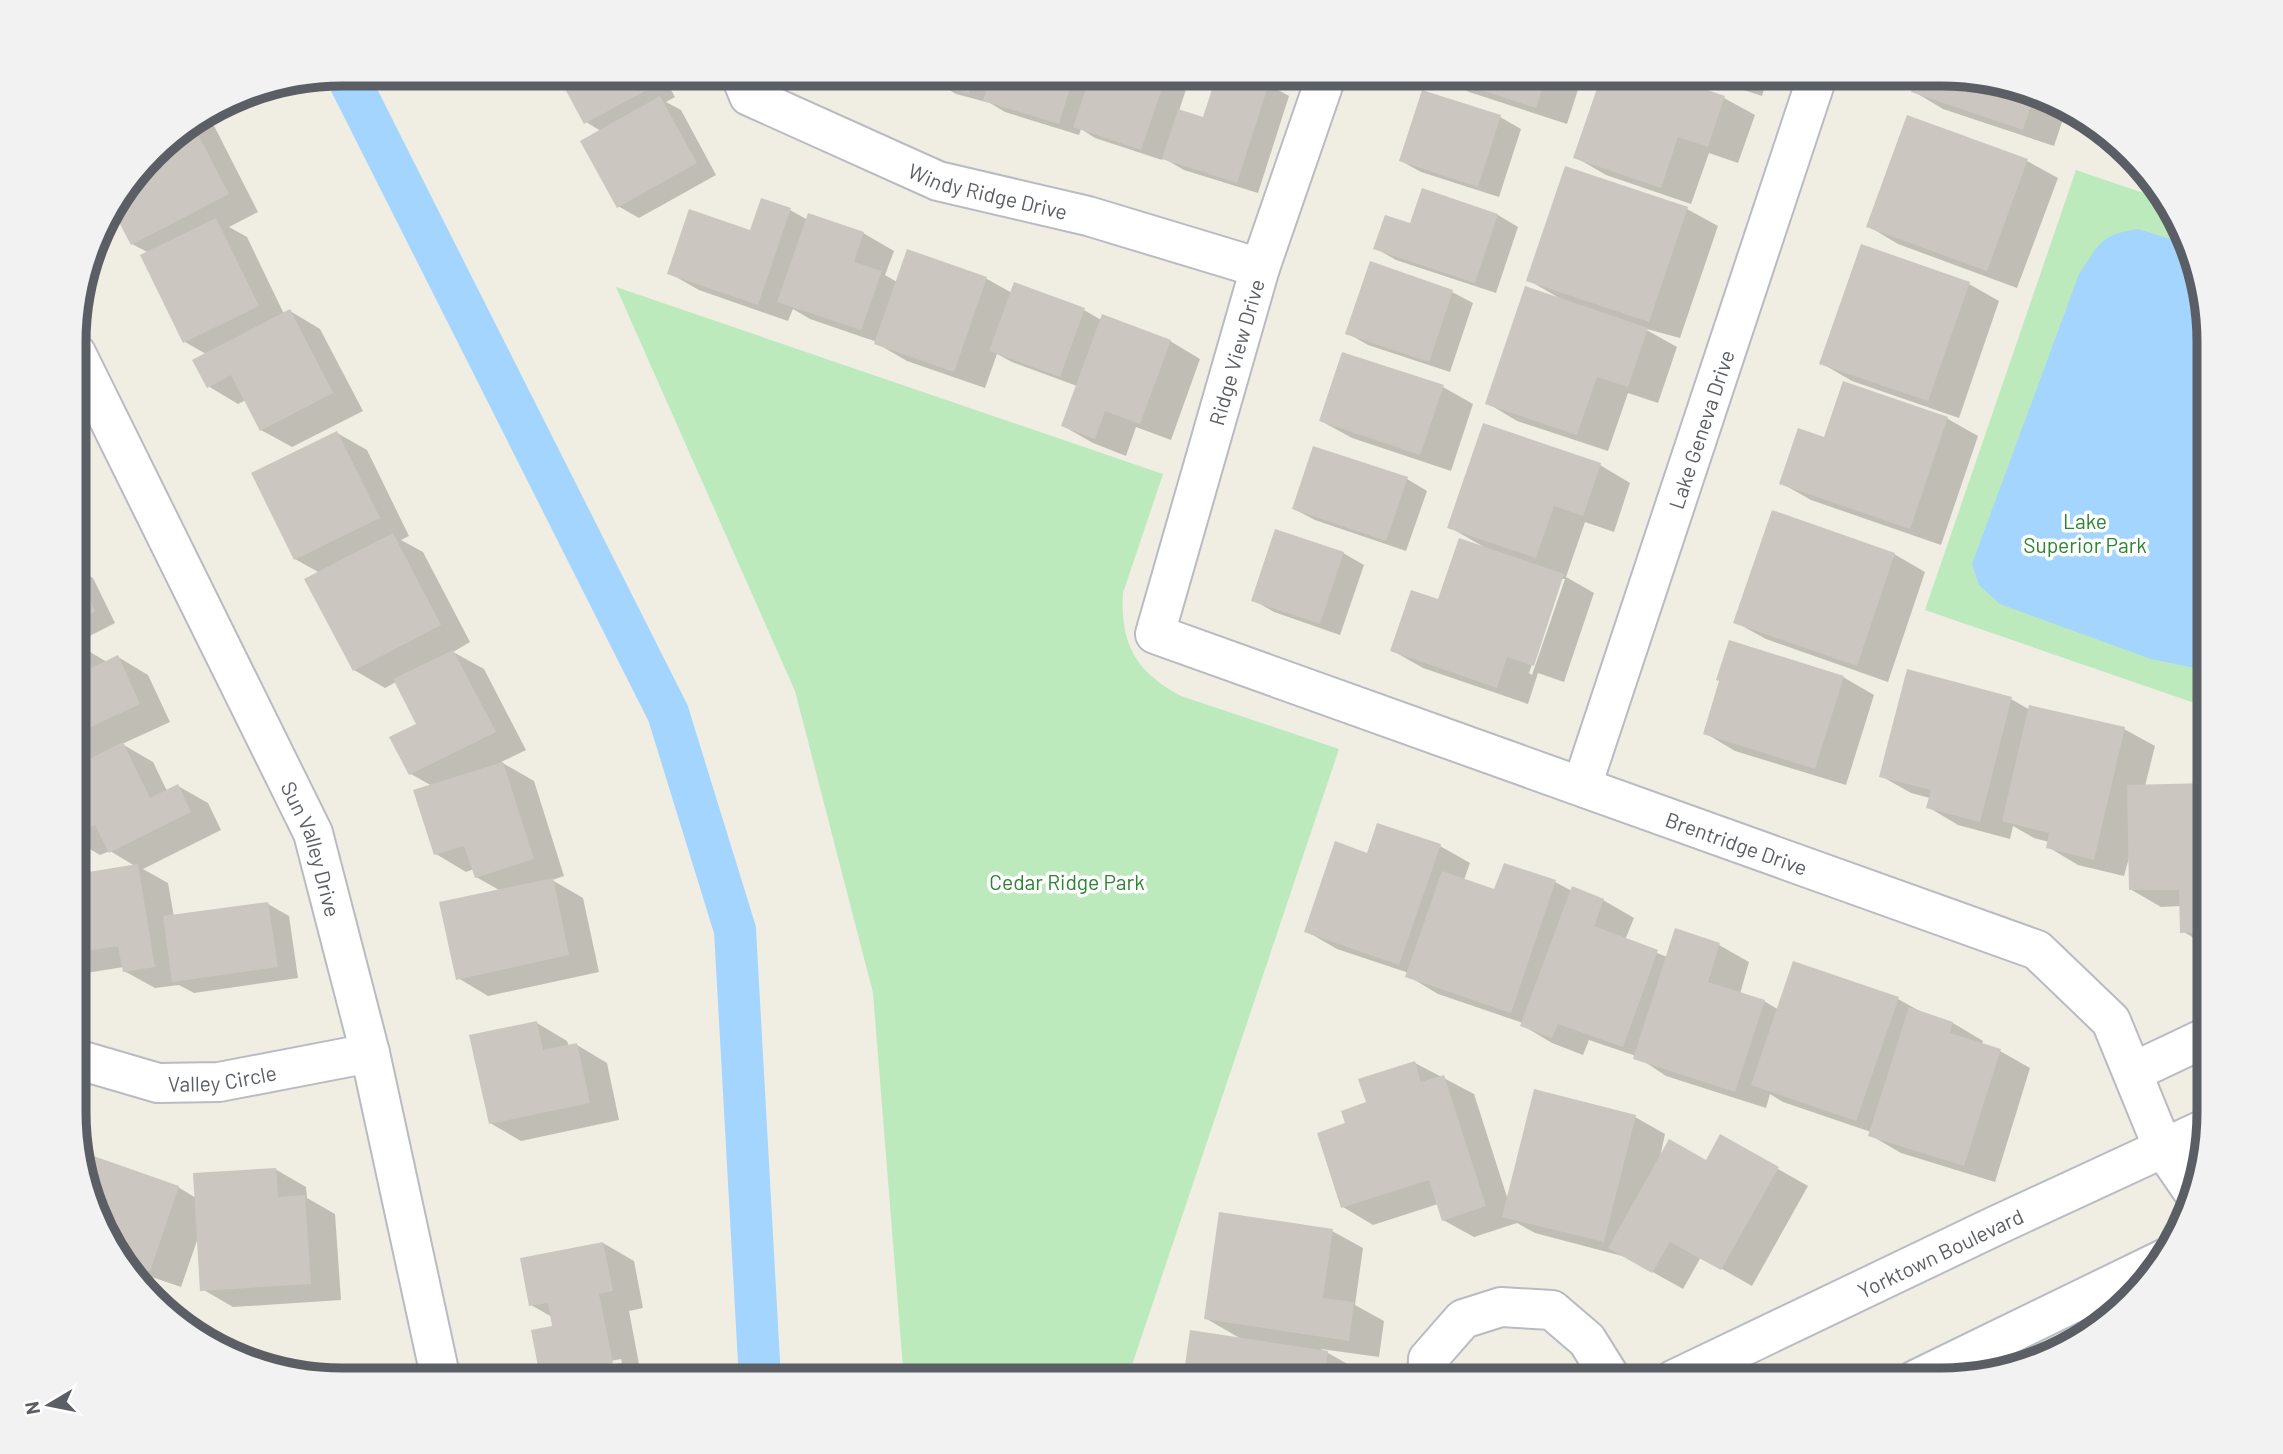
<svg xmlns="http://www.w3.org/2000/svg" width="2283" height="1454" font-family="Barlow,sans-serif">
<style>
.green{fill:#bceabd}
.water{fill:#a3d5ff}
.shadow{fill:#0003;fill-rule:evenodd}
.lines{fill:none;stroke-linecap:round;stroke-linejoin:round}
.canal{stroke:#a3d5ff;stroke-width:42}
.building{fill:#cbc7c0}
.minor-casing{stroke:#b8bbc1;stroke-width:42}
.tertiary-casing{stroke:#b8bbc1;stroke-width:42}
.secondary-casing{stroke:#b8bcc3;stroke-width:42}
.minor{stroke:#fff;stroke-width:38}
.tertiary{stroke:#fff;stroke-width:38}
.secondary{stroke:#fff;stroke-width:38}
.labels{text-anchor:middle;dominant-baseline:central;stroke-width:7;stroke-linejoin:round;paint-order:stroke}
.street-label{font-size:21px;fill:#5b5f65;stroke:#fff}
.park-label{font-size:21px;fill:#2b8431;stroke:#fff}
.rim{fill:none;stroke:#5b5f65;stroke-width:9}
</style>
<rect width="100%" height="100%" fill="#f0ede3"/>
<g class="green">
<path d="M2076,170L2167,201L2173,208L2209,325V708L1925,610Z"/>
<path d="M616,287L1163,474L1123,593C1120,644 1136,672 1181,696L1339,749L1127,1380H904L873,993L795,691Z"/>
</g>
<path class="water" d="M2138,229L2184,243L2209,325V671L2151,659L2000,604L1979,585L1972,564L2079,274C2100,243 2100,235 2138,229Z"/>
<g class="shadow">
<path d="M559,74H662L675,97L666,102L681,110L716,175L639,218L618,206L601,131L586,122Z"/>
<path d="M885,74H912L910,82Z"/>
<path d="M939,74H1185L1190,77L1179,111L1205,119L1219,74H1234L1269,85L1289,96L1258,193L1184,170L1163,158L1162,160L1095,138L1081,129L1079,135L1005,112L990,103L956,94L936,82Z"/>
<path d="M1439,74H1583L1567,124L1469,92Z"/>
<path d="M1604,74H1654L1724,98L1755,115L1738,163L1709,153L1691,204L1606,175L1575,157Z"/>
<path d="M1695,74H1769L1762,96Z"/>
<path d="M1919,74H1941L2011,83L2090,119L2111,141L2062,122L2054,146L1943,109L1913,91Z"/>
<path d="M208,114L258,212L229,227L247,237L284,314L290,311L320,329L363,411L292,447L261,430L246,400L238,404L208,386L206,354L185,342L149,253L132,244L165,140Z"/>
<path d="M1500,117L1521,129L1499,197L1421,172L1401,161Z"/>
<path d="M1908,117L2027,161L2058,178L2017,288L1898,244L1868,226Z"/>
<path d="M1566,168L1687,209L1718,226L1680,338L1643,328L1677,347L1658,403L1628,393L1608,451L1517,421L1487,403L1561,299L1528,280Z"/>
<path d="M1423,191L1498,215L1518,227L1496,293L1396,260L1375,248L1412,225Z"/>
<path d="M790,210L808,220L863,233L894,251L885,275L897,282L908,252L987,279L1012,293L1084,310L1101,320L1170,341L1200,359L1171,440L1136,427L1126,456L1093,443L1063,426L1077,386L1012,362L997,354L985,388L907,361L876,343L877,342L810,319L793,309L788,321L699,290L669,273L751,232Z"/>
<path d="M1371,263L1452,292L1473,303L1450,372L1368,345L1347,333Z"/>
<path d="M1969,284L1999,301L1959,418L1852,381L1821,363Z"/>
<path d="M1844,383L1948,419L1978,436L1941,545L1811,500L1781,483L1825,439Z"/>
<path d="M1443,387L1473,404L1451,471L1352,438L1321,421Z"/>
<path d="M337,433L367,450L409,536L401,540L423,552L470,642L453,652L484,669L526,750L501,762L534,781L564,876L552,880L583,898L599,972L488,996L458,978L501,891L476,877L474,869L466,872L436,854L432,786L411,774L418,725L396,682L385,688L354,670L320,573L295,559Z"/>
<path d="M1600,465L1630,483L1614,532L1585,522L1566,577L1594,593L1564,682L1538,673L1528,704L1423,668L1393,651L1439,602L1484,547L1449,527ZM1561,579H1565L1532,675L1529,673Z"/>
<path d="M1407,479L1427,491L1406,551L1315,520L1294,509Z"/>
<path d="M1343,553L1364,565L1340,635L1274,612L1253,600Z"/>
<path d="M1894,554L1925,572L1888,682L1766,639L1735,622Z"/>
<path d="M76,568L93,578L115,623L76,643Z"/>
<path d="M80,646L107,662L118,657L148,675L170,722L122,744L153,762L167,791L178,786L208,803L221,830L143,869L168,883L174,917L268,904L289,916L298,978L194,993L179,985L155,988L124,971V967L86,973L76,967V875L135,866L110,851L100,855L76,841V648Z"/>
<path d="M1843,677L1874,695L1846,785L1735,751L1705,733Z"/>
<path d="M2011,699L2030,710L2124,729L2155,746L2145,786L2209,785V947L2182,931L2181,906L2161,907L2130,889L2129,858L2124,876L2078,865L2048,847L2049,842L2034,838L2013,826L2010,839L1958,825L1928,807L1930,798L1911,793L1881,776Z"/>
<path d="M1440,846L1470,863L1464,880L1495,891L1555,882L1572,891L1603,900L1634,918L1625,940L1667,957L1719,945L1749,962L1740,994L1764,1001L1779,1010L1898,999L1925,1014L1953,1023L1983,1041L1982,1045L2000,1051L2030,1068L1995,1182L1901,1153L1870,1135L1871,1132L1783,1102L1770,1094L1766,1108L1666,1076L1636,1056L1589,1040L1583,1055L1552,1043L1522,1025L1523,1023L1438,994L1408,976L1409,973L1337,949L1306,931L1368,855Z"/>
<path d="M537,1023L567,1041L569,1047L577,1045L607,1063L619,1120L521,1141L490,1123Z"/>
<path d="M1415,1063L1474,1094L1508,1200L1635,1117L1665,1134L1660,1157L1707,1162L1721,1137L1808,1186L1752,1286L1701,1257L1683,1289L1626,1257L1535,1233L1517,1223L1474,1237L1443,1220L1438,1204L1373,1225L1343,1207L1347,1125Z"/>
<path d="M86,1156L178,1187L196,1198L275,1169L306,1187L307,1198L335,1214L341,1300L233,1307L202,1289L199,1235L181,1287L149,1276L146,1285L110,1246L79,1157L84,1160Z"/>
<path d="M1332,1231L1363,1248L1355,1305L1384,1321L1379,1357L1321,1349L1358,1370L1357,1380H1185L1192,1332L1243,1340L1205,1318Z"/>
<path d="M603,1243L634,1261L643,1308L629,1311L642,1380H550L541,1376L554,1327L552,1317L531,1305ZM621,1359L622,1363L565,1374V1370Z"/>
</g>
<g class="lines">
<path class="canal" d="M346,74L668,713L735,930L760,1380"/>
</g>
<g class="building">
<path d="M557,74H649L656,85L584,124Z"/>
<path d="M937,74H976L969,94L934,83Z"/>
<path d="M991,74H1074L1059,124L983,101Z"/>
<path d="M1091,74H1167L1141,150L1073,127Z"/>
<path d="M1217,74H1239L1269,83L1237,183L1162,159L1178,109L1203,117Z"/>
<path d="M1433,74H1547L1536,108Z"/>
<path d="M1602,74H1659L1725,96L1708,147L1678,137L1661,188L1573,158Z"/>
<path d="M1917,74H1941L2011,83L2035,94L2023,130L1911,92Z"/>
<path d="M1422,90L1501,115L1478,187L1399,161Z"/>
<path d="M660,96L697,163L617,208L580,141Z"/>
<path d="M2043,97L2090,119L2103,133L2038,110Z"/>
<path d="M1907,115L2028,159L1987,271L1866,227Z"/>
<path d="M192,123L229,194L131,245L112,209L165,140Z"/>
<path d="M1565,166L1688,207L1649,322L1526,281Z"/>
<path d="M1422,188L1498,214L1475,283L1373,249L1385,215L1410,223Z"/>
<path d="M761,198L791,208L758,305L667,274L689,209L750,230Z"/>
<path d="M808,213L864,232L854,262L882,271L861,330L777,302Z"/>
<path d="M216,218L259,306L183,343L140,255Z"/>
<path d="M1861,244L1970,282L1928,401L1819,364Z"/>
<path d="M907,249L987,277L954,372L874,344Z"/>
<path d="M1370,261L1453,290L1429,362L1345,334Z"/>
<path d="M1014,282L1085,308L1060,377L989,351Z"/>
<path d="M1525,286L1648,328L1628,387L1597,377L1577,435L1485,404Z"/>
<path d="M290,309L333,393L260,431L231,375L207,388L192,360Z"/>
<path d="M1102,314L1171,340L1140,424L1105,411L1095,439L1061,426Z"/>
<path d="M1342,352L1444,385L1420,455L1319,421Z"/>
<path d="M1843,381L1948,417L1910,529L1779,484L1798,428L1824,437Z"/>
<path d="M1483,423L1601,463L1583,516L1554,506L1536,558L1447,528Z"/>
<path d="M337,431L380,518L294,560L251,473Z"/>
<path d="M1313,446L1408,477L1386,541L1292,509Z"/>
<path d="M1772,510L1895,553L1857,666L1733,623Z"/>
<path d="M1275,529L1344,552L1320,624L1251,601Z"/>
<path d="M393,533L441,625L353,671L304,579Z"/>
<path d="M1459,538L1564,574L1534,666L1507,657L1497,688L1390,651L1411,590L1438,599Z"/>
<path d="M76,570L95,611L76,621Z"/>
<path d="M1729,640L1844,676L1815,769L1703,734L1719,681L1716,680Z"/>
<path d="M80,644L91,668L118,655L140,704L76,734V646Z"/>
<path d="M453,650L496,732L409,775L389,737L416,724L393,679Z"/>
<path d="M1907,669L2012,697L1980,822L1926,808L1931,790L1879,777Z"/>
<path d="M2029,705L2125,727L2094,860L2046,848L2049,833L2002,821Z"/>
<path d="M123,742L150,798L178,784L191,812L109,853L95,825L76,835V766Z"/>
<path d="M503,762L534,859L475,878L464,846L434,855L413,790Z"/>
<path d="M2209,783V932L2180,933L2179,890H2129L2127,785Z"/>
<path d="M1377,823L1441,844L1399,965L1304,932L1335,841L1367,853Z"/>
<path d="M1504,863L1556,880L1511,1013L1405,977L1442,871L1494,889Z"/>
<path d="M138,864L155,967L123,972L118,946L76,953V874Z"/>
<path d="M553,878L569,955L456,980L439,902Z"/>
<path d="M1572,886L1604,899L1594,926L1658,950L1623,1047L1558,1024L1552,1038L1520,1026Z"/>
<path d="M268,902L278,967L172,982L163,916Z"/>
<path d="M1675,928L1720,943L1708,982L1765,1000L1735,1092L1633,1059Z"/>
<path d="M1793,961L1899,997L1856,1121L1751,1085Z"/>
<path d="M1909,1007L1953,1022L1950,1033L2001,1049L1964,1166L1868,1136Z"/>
<path d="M537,1021L543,1050L577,1043L590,1103L489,1124L469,1035Z"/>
<path d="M1415,1061L1421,1082L1444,1075L1486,1206L1442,1221L1429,1180L1341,1208L1317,1133L1345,1123L1341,1111L1366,1102L1358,1079Z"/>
<path d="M1534,1089L1636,1115L1604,1242L1502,1217Z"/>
<path d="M1720,1134L1779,1167L1721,1270L1670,1242L1652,1273L1608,1248L1669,1139L1706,1160Z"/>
<path d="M85,1153L179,1186L150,1271L124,1262L110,1246L81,1163Z"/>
<path d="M276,1168L278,1197L305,1195L311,1284L200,1291L193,1173Z"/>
<path d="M1219,1212L1333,1229L1323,1298L1354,1302L1349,1341L1204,1319Z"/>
<path d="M603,1242L613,1291L599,1294L613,1363L540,1377L531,1330L552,1326L548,1303L529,1306L520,1258Z"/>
<path d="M1190,1330L1328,1351L1324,1380H1183Z"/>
</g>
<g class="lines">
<defs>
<g id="minor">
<path id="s1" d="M740,74L749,96L938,181L1088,216L1260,268"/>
<path id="s2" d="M1327,74L1260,268L1155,634L2037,950L2111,1021L2163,1148L2196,1196"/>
<path id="s3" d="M1582,786L1818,74"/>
<path id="s4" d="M76,1059L158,1083L219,1082L370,1053"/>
<path d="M2133,1072L2209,1036"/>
<path d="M1427,1380L1428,1359L1463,1319L1501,1307L1552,1310L1587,1340L1612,1380"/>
</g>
<g id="tertiary">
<path id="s5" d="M76,353L313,833L370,1053L441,1380"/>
</g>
<g id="secondary">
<path id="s6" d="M1673,1380L1995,1226L2209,1127"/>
<path d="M1915,1380L2166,1258"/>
</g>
</defs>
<use href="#minor" class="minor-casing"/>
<use href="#tertiary" class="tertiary-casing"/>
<use href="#secondary" class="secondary-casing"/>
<use href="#minor" class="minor"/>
<use href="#tertiary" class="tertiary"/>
<use href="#secondary" class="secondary"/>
</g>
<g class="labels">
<g class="street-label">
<text stroke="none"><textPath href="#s1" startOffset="282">Windy Ridge Drive</textPath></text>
<text transform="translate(1236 352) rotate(-74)">Ridge View Drive</text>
<text stroke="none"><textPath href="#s3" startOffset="376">Lake Geneva Drive</textPath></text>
<text stroke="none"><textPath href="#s2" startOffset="1204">Brentridge Drive</textPath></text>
<text stroke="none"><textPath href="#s5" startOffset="550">Sun Valley Drive</textPath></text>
<text stroke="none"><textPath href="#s4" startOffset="150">Valley Circle</textPath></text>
<text stroke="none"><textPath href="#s6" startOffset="296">Yorktown Boulevard</textPath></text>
</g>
<g class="park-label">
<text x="2085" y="520">Lake<tspan x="2085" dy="24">Superior Park</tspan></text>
<text x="1067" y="881">Cedar Ridge Park</text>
</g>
</g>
<path d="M0 0H2283V1454H0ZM342 86H1941A256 256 0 0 1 2197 342V1112A256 256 0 0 1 1941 1368H342A256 256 0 0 1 86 1112V342A256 256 0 0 1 342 86Z" fill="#f2f2f3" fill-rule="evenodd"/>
<path class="rim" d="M342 86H1941A256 256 0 0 1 2197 342V1112A256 256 0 0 1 1941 1368H342A256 256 0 0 1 86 1112V342A256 256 0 0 1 342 86Z"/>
<g transform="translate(49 1405) rotate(260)" stroke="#ffffff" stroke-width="5" paint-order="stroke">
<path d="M0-5L12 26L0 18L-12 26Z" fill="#5b5f65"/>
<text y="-10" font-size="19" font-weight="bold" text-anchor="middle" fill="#5b5f65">N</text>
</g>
</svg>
